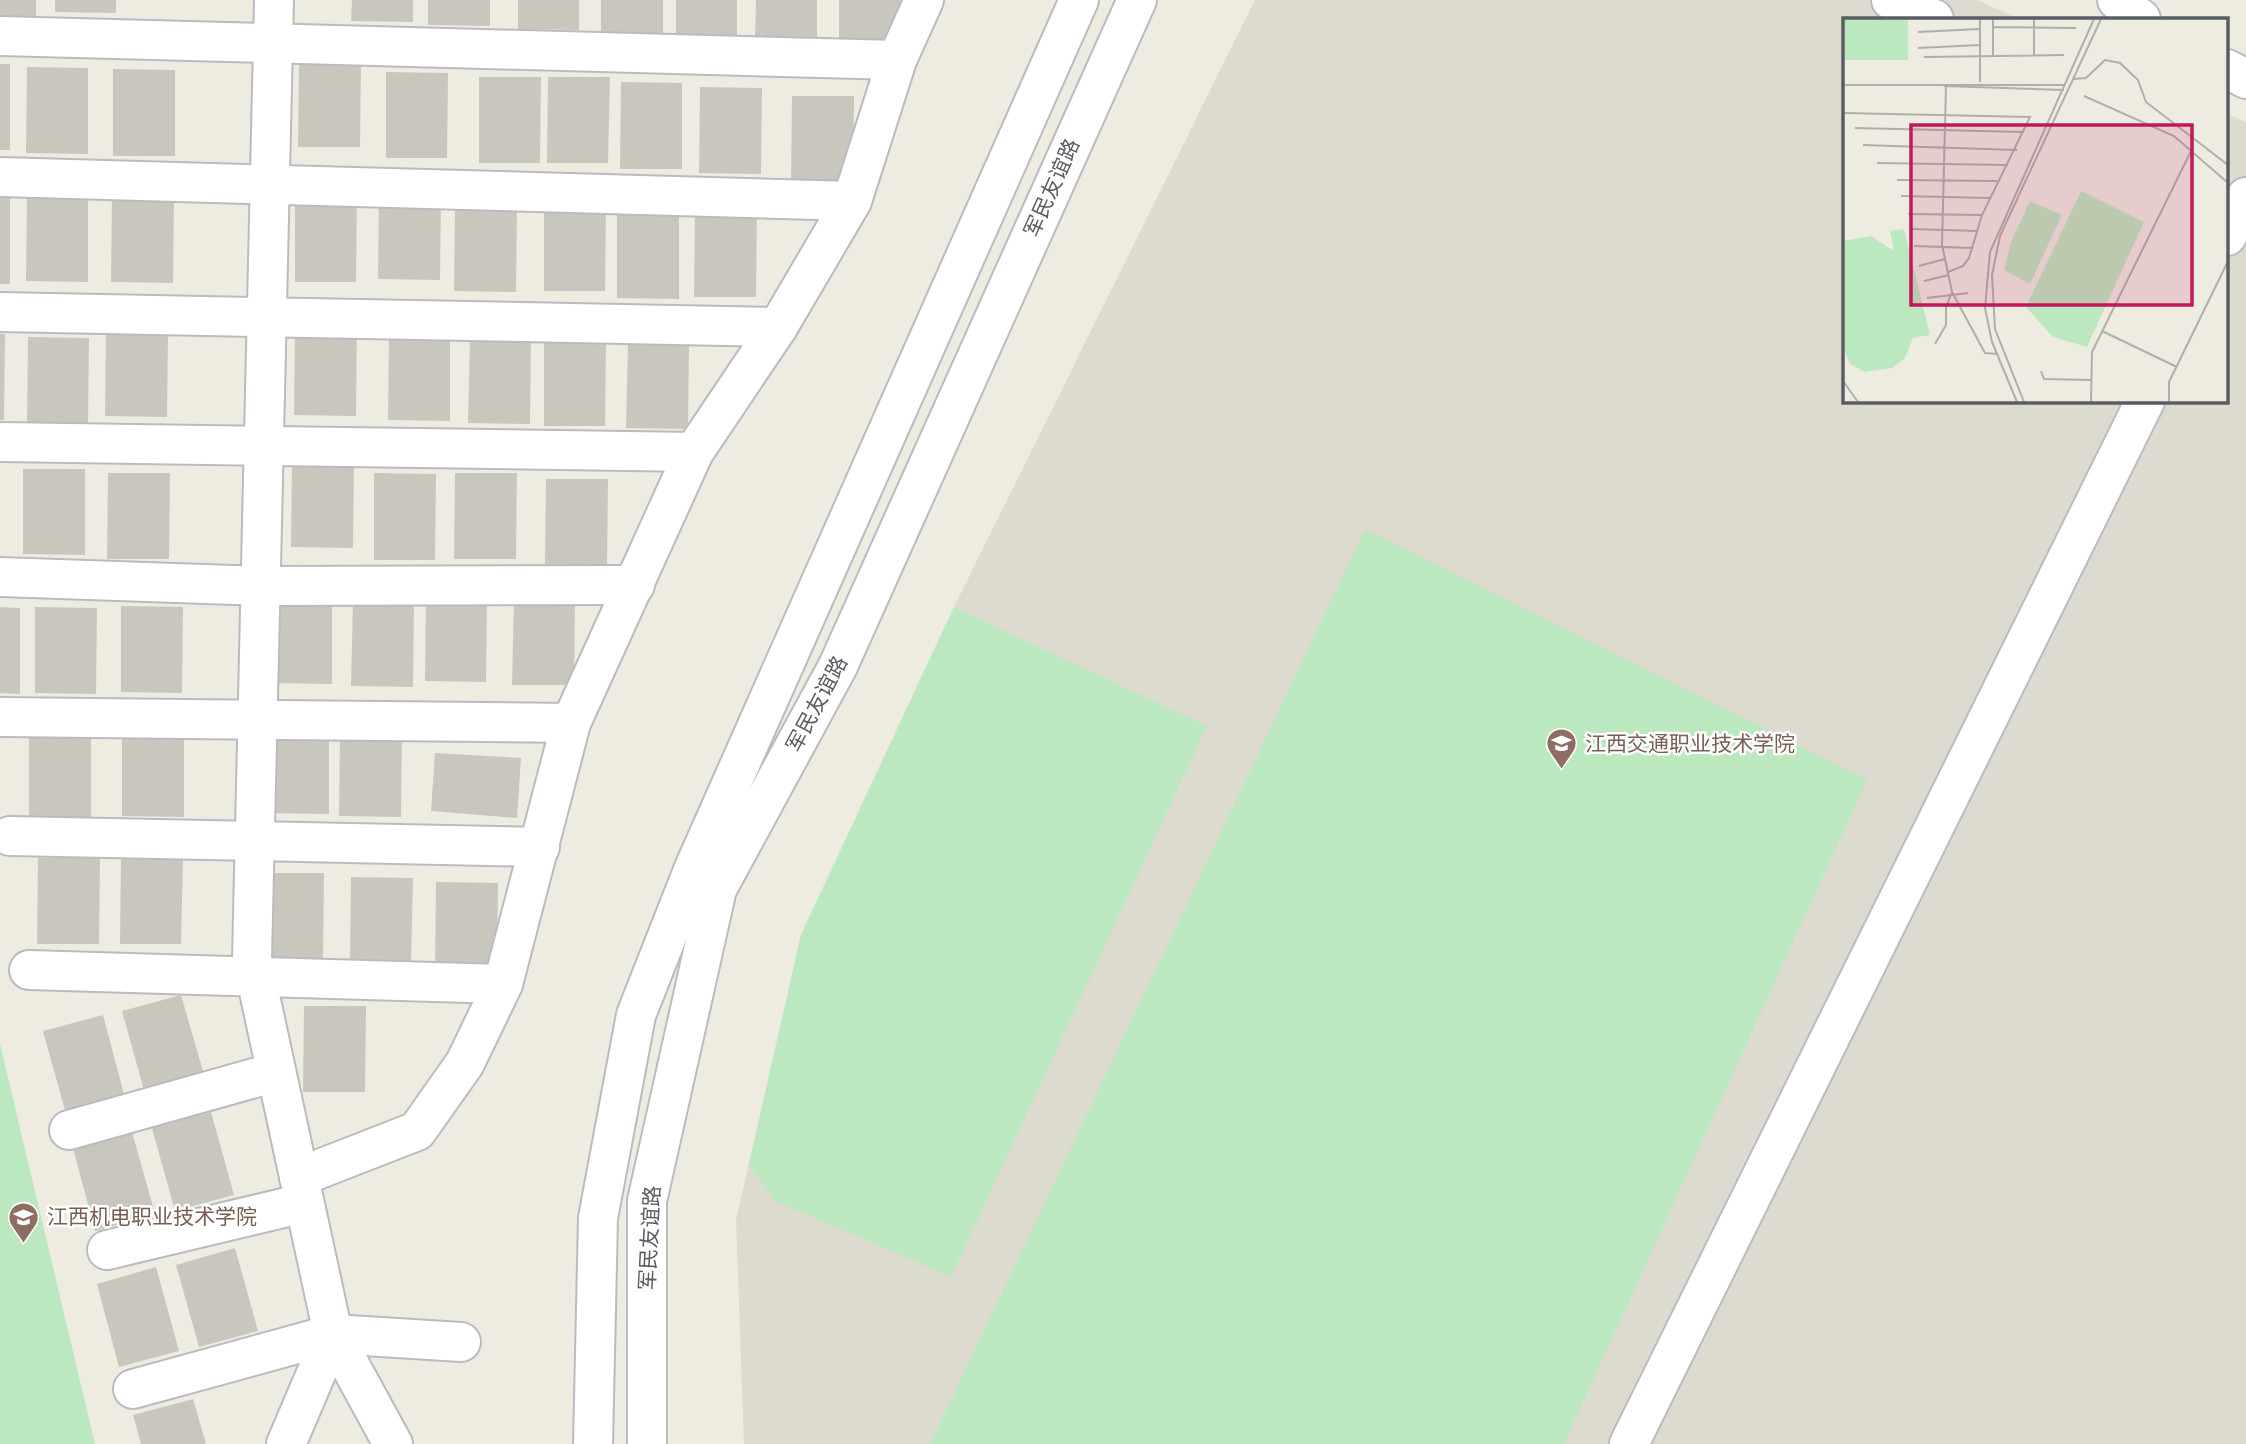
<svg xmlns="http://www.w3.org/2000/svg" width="2246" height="1444" font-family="'DejaVu Sans','Noto Sans SC',sans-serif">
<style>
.education{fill:#dddbd0}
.green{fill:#bbe8be}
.building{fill:#c9c6be}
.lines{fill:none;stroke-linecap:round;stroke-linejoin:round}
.minor-casing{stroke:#b9bbc1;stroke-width:42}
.minor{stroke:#fff;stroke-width:38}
.labels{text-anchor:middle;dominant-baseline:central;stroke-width:5;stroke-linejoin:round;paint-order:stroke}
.street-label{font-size:21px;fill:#595d63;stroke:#fff}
.education-label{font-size:21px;fill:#785e54;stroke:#fff;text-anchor:start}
.inset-road{fill:none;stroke:#aeafab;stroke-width:2}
.view{fill:#c2185b;fill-opacity:0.15;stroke:#c2185b;stroke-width:3.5}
.inset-edge{fill:none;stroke:#595d63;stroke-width:3.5}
</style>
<rect width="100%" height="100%" fill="#eeece1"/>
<path class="education" d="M1255,0H1977L2019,19H1845V401H2227V114L2246,122V1444H744L736,1220L801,935L954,607Z"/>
<g class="green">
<path d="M1365,529L1867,780L1564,1444H930Z"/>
<path d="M954,607L1207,726L951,1277L775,1201L749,1165L801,935Z"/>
<path d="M0,1044L95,1444H0Z"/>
</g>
<g class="building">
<rect x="0" y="0" width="36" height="18"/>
<path d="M55,0H116V13L55,12Z"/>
<path d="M352,0H413V22L351,21Z"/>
<path d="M428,0H490V26L428,25Z"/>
<path d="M518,0H579V30L518,29Z"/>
<rect x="601" y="0" width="62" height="34"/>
<rect x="676" y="0" width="61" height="35"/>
<path d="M756,0H817V37L755,36Z"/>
<path d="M839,0H900V41L839,40Z"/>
<path d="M299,60L361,61L360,147H298Z"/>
<rect x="0" y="64" width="10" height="86"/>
<path d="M27,67L88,68V154L26,153Z"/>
<path d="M113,69L175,70V156H113Z"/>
<path d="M386,72L448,73L447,158H386Z"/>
<path d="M479,77H541L540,163H479Z"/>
<path d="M548,77H610L608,163H547Z"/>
<path d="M621,82L682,83V169H620Z"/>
<path d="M700,87L762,88L761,174L699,173Z"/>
<path d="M792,96H854L853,183L791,182Z"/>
<path d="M379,193L441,194L440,280L378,279Z"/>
<path d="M27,195H88V282L26,281Z"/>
<path d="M295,196H357L356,282H295Z"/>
<path d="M112,197H174L173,283L111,282Z"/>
<rect x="0" y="198" width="10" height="86"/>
<path d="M455,205L517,206L516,292L454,291Z"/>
<path d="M544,205H606L605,291H544Z"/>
<path d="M695,211L757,212L756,297H694Z"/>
<path d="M617,212H679V299L617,298Z"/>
<path d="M106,330L168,331L167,417L105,416Z"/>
<path d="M295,330H357L356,416L294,415Z"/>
<path d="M0,334H5L4,420H0Z"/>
<path d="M389,334L450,335V421L388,420Z"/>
<path d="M470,336L531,337L530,424L468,423Z"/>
<path d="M28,337L89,338L88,424L27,423Z"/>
<path d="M544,340H606L605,426H544Z"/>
<path d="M628,342L689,343L688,429L626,428Z"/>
<path d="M292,460L354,461L353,548L291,547Z"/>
<path d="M23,469H85V555L23,554Z"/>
<path d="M108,473H170L169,559H107Z"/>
<path d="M374,473L436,474L435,560H374Z"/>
<path d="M455,473H517L516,559H454Z"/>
<path d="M546,479H608L607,566L545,565Z"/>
<path d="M426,595H487L486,682L425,681Z"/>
<path d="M271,597L332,598V684L270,683Z"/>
<path d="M514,599H575L574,685H512Z"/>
<path d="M353,600L414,601L413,687L351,686Z"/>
<path d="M121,606L183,607L182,693L121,692Z"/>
<path d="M0,607L20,608V694L0,693Z"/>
<path d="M35,607L97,608L96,694L35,693Z"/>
<path d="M267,728H329V814L267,813Z"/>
<path d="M122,730L184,731V817L122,816Z"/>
<path d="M340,730H402L401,817L339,816Z"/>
<rect x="29" y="734" width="62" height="86"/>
<path d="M435,753L521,758L517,818L431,811Z"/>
<path d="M38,858H100L99,944H37Z"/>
<path d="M121,858H183L181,944H120Z"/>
<path d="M262,873H324L323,960L261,959Z"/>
<path d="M351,877L413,878L411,963H350Z"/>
<path d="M436,882L498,883L497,969L435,968Z"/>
<path d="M181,995L205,1078L145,1094L122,1011Z"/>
<path d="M304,1006H366L365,1092H303Z"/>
<path d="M103,1015L125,1098L66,1114L43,1031Z"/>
<path d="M211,1112L234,1195L175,1211L152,1128Z"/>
<path d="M132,1132L155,1214L95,1231L73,1148Z"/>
<path d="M235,1248L258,1331L199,1347L176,1265Z"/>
<path d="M156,1267L179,1351L119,1367L97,1284Z"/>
<path d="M193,1399L206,1444H141L133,1415Z"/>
</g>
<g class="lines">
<defs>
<g id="minor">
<path d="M274,0L252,959L333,1334L286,1444"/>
<path d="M1891,0L1934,19"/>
<path d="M2117,0L2141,19"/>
<path d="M0,36L897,60"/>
<path d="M2227,69L2246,79"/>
<path d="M0,177L852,201"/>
<path d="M2227,236L2246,197"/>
<path d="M0,312L778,327"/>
<path d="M0,442L694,452"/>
<path d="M0,577L260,586L635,585"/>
<path d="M0,717L571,723"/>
<path d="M10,836L540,847"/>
<path d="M29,970L503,984"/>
<path d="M69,1130L276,1072"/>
<path d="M299,1177L417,1131L465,1063L503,984L571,723L694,452L778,327L852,201L897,60L924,0"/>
<path d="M107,1250L304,1203"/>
<path d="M333,1334L393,1444"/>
<path d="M133,1389L333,1334L461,1342"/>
<path d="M593,1444L598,1218L636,1015L694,868L1079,0"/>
<path d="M647,1444V1201L717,889L838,666L1137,0"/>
<path d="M1629,1444L2145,401"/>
</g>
</defs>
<use href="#minor" class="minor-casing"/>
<use href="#minor" class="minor"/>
</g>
<defs>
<symbol id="university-pin" viewBox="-11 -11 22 30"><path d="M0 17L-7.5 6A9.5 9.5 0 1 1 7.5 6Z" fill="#8d6e63" stroke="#fff"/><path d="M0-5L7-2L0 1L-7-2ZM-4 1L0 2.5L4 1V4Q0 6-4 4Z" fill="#fff"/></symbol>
</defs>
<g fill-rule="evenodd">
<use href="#university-pin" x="1544" y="726" width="35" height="47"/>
<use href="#university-pin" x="6" y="1200" width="35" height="47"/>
</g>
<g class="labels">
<g class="street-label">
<text transform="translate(1052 188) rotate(-66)">军民友谊路</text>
<text transform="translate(817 704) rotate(-62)">军民友谊路</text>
<text transform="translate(650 1238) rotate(-87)">军民友谊路</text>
</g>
<g class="education-label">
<text x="1585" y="744">江西交通职业技术学院</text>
<text x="47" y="1217">江西机电职业技术学院</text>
</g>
</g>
<g transform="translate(1843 18)">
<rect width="385" height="385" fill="#eeece1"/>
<path d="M0,1H65V42H0ZM238,173L301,204L244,329L210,319L183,289ZM187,183L219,197L187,266L161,252L168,224ZM61,211L87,317L70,320L62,340L49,350L22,354L7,346L0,330V223L28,218L51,233L47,213Z" fill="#bbe8be"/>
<path class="inset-road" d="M137,1V64M150,1V37M191,1V37M150,9L233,10M75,14L136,11M75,30L137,27M81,39L221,37M230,61L243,60L262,42L277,45L295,62L303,84L385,147M0,67H221M101,68L221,72M241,78L331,118L385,165M0,95L187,99L139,197L126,240L120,248L105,254M12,110L180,114M20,127L174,132M34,145L165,147M54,162L154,163M58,178L147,180M65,196L139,197M69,211L135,213M71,228L130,230M76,248L102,241M81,263L106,257M109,274L142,335L154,336M84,280L125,275M259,313L334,349M92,326L103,307V289L109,274L99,227L103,68M198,353L201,361L248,362M0,363L15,384M174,384L149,324L142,290L147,234L251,1M181,384L152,311L149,257L157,218L258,1M248,384L249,334L349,131M326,384V364L385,243"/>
<path class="view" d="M68,107H349V287H68Z"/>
<rect width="385" height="385" class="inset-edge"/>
</g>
</svg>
